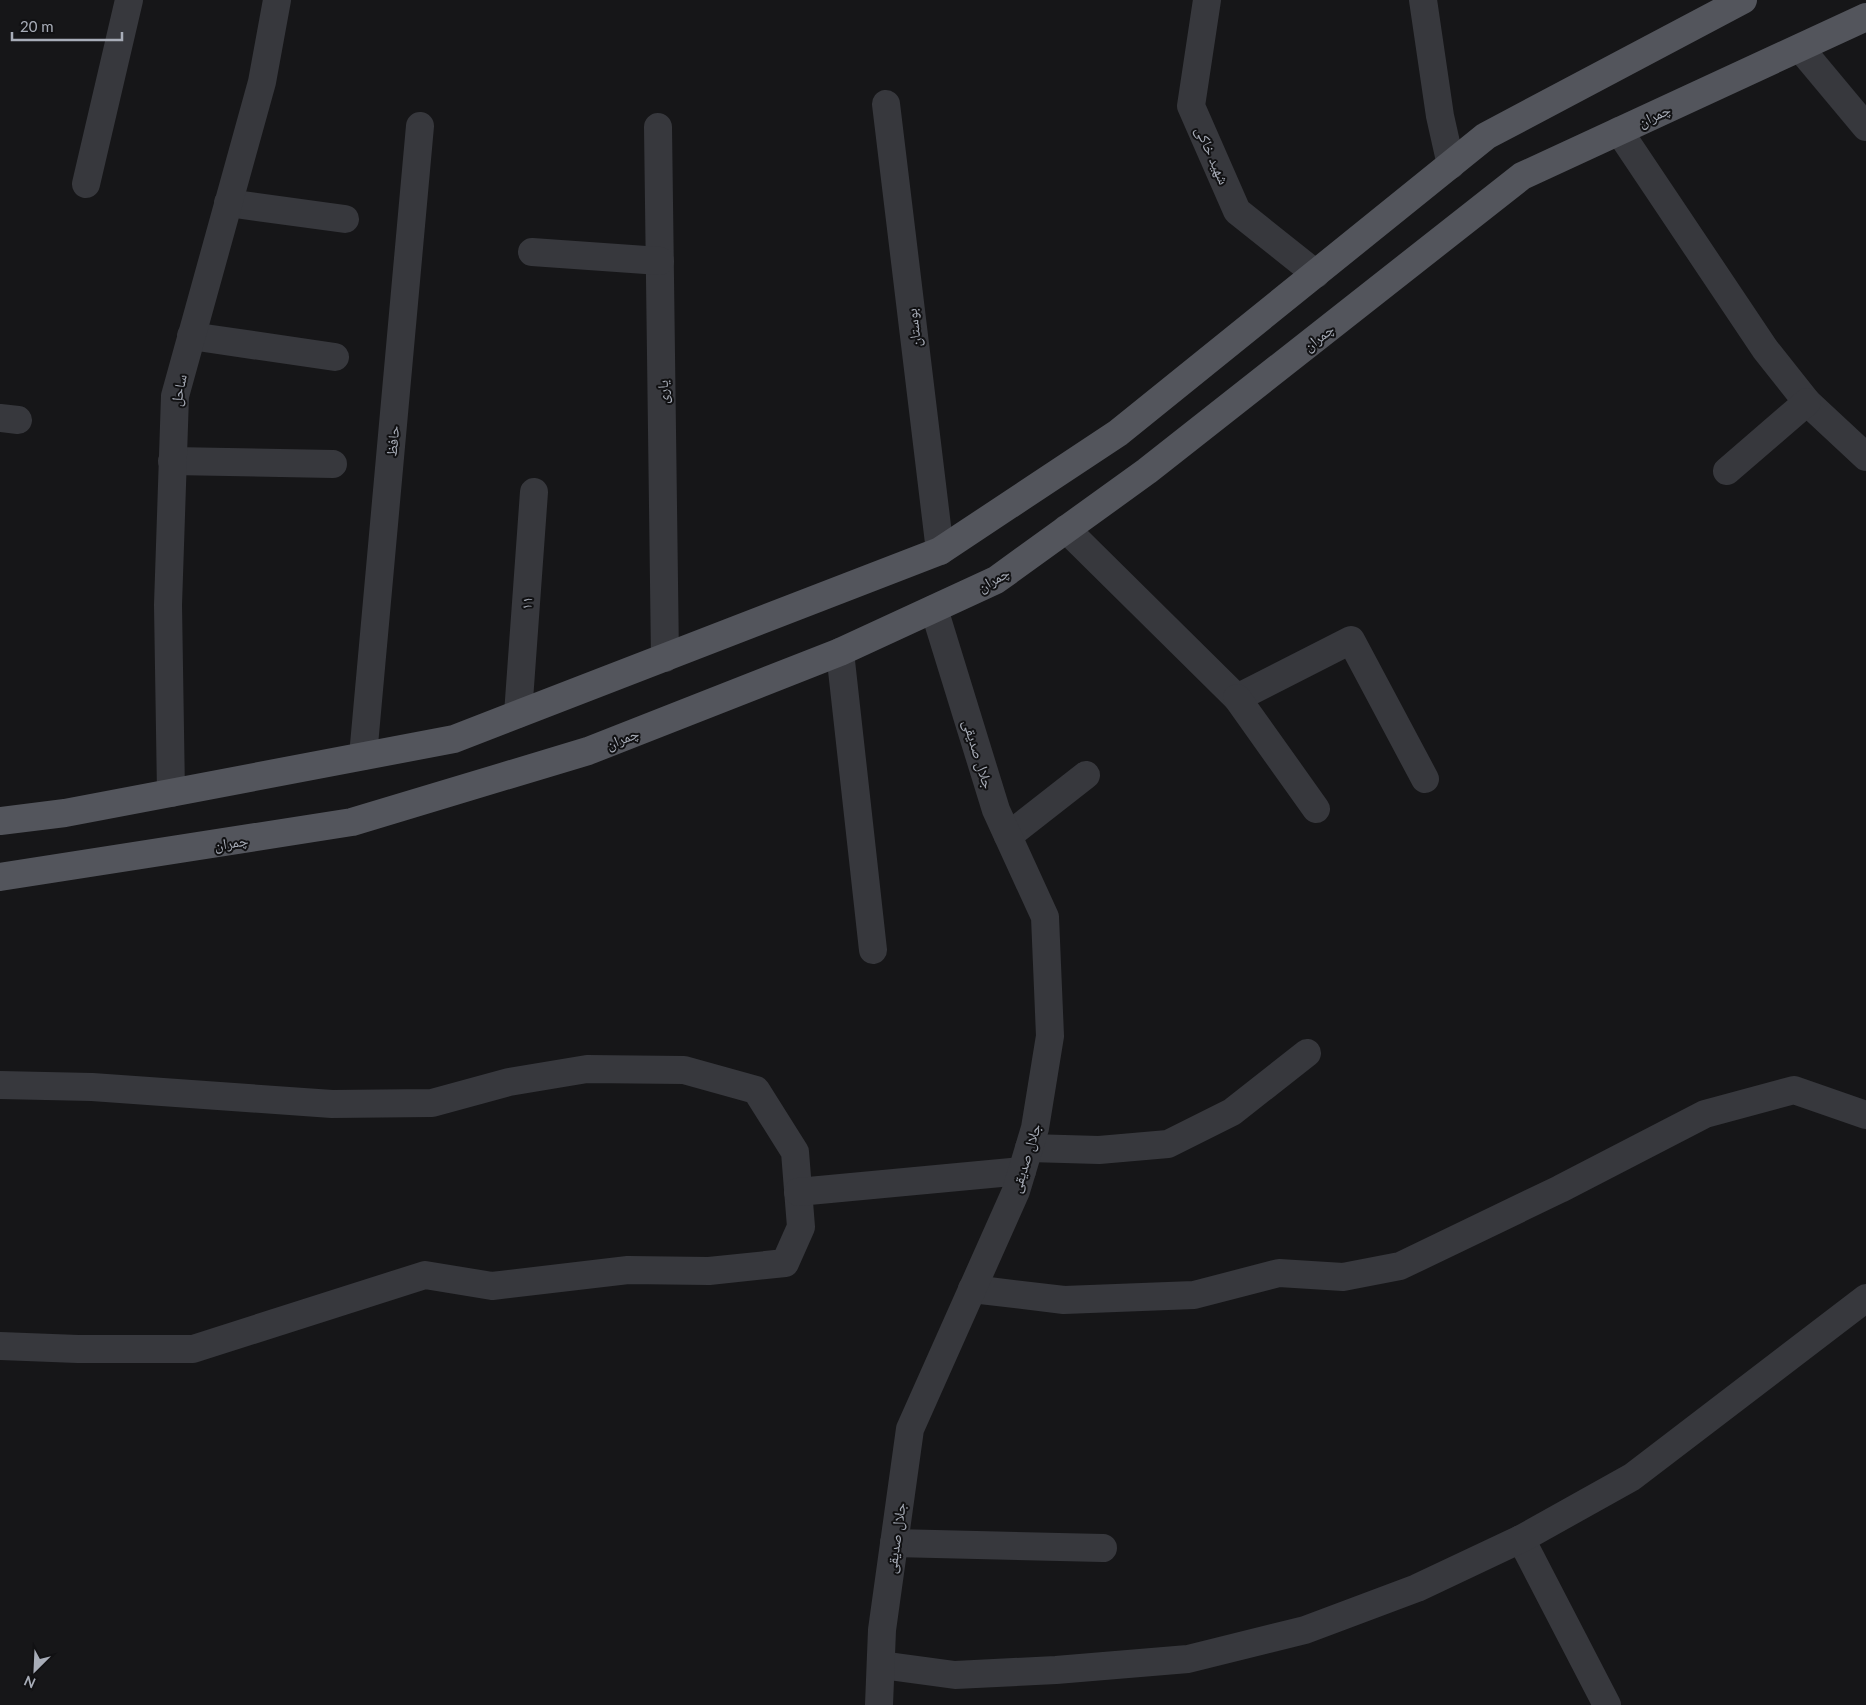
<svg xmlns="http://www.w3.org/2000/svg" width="1866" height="1705" font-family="Lato,'Noto Naskh Arabic',sans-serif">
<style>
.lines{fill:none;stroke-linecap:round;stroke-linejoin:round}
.minor{stroke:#37383d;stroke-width:28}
.major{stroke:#53555c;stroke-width:28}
.labels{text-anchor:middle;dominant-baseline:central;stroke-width:4;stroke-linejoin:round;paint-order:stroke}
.street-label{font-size:15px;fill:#a8adb8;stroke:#111113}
</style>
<rect width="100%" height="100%" fill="#161618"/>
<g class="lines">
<g class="minor">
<path d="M1207,0L1191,106L1237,211L1316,274"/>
<path d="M1423,0L1440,116L1451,165"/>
<path d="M1800,48L1866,127"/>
<path d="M886,104L940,551"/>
<path d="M658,127L665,658"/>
<path d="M1619,131L1765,349L1807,402L1866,457"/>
<path d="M86,184L129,0"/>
<path d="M228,203L345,219"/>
<path d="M532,252L660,261"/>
<path d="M191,336L335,357"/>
<path d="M0,418L18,420"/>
<path d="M172,461L333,464"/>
<path d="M1727,471L1807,402"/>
<path d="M1066,529L1237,698L1351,640L1425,779"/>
<path d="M840,652L873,950"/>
<path d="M1237,698L1316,809"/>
<path d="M518,714L534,492"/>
<path d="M363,756L420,126"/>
<path d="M171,793L168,605L175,396L262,82L277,0"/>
<path d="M1008,836L1086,775"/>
<path d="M0,1085L92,1087L332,1104L432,1103L509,1082L587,1069L684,1070L756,1090L795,1152L801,1227L785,1263L709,1271L628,1270L492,1286L425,1275L193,1349H78L0,1346"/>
<path d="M1029,1148L1099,1150L1168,1144L1232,1112L1307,1053"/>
<path d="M798,1192L1022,1171"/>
<path d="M972,1289L1064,1300L1194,1295L1279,1273L1343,1277L1400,1266L1560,1189L1705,1114L1794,1090L1866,1115"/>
<path d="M1521,1539L1607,1705"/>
<path d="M894,1543L1103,1548"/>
<path d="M881,1665L955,1675L1056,1670L1188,1659L1305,1630L1417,1588L1521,1539L1632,1477L1866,1298"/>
<path d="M879,1705L882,1630L910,1429L1016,1191L1035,1128L1050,1036L1045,917L996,810L934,609"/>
</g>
<g class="major">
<path d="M0,821L65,813L454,739L940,551L1118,433L1486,136L1743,0"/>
<path d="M0,877L352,822L588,751L840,652L996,580L1147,471L1522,176L1866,17"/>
</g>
</g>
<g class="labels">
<g class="street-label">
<text transform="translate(1654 115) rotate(-25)">چمران</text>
<text transform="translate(1213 155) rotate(66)">شهید خاکی</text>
<text transform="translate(913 328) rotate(-97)">بوستان</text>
<text transform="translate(1318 337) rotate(-38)">چمران</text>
<text transform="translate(178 390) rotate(-79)">ساحل</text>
<text transform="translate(662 392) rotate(-91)">یاری</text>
<text transform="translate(392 441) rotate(-85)">حافظ</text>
<text transform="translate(993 579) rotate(-30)">چمران</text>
<text transform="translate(526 603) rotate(-86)">۱۱</text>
<text transform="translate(622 738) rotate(-22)">چمران</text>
<text transform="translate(979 754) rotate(73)">جلال صدیقی</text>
<text transform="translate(231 842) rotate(-9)">چمران</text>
<text transform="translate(1025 1158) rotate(-73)">جلال صدیقی</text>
<text transform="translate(895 1538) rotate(-82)">جلال صدیقی</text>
</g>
</g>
<g transform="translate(35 1670) rotate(204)" stroke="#111113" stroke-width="4" paint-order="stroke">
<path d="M0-4L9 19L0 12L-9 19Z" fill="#a8adb8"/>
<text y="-8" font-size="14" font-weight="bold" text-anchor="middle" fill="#a8adb8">N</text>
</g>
<path d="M12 32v8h110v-8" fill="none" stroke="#a8adb8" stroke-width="2.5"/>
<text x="20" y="32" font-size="15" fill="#a8adb8" stroke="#111113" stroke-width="4" paint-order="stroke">20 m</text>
</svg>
